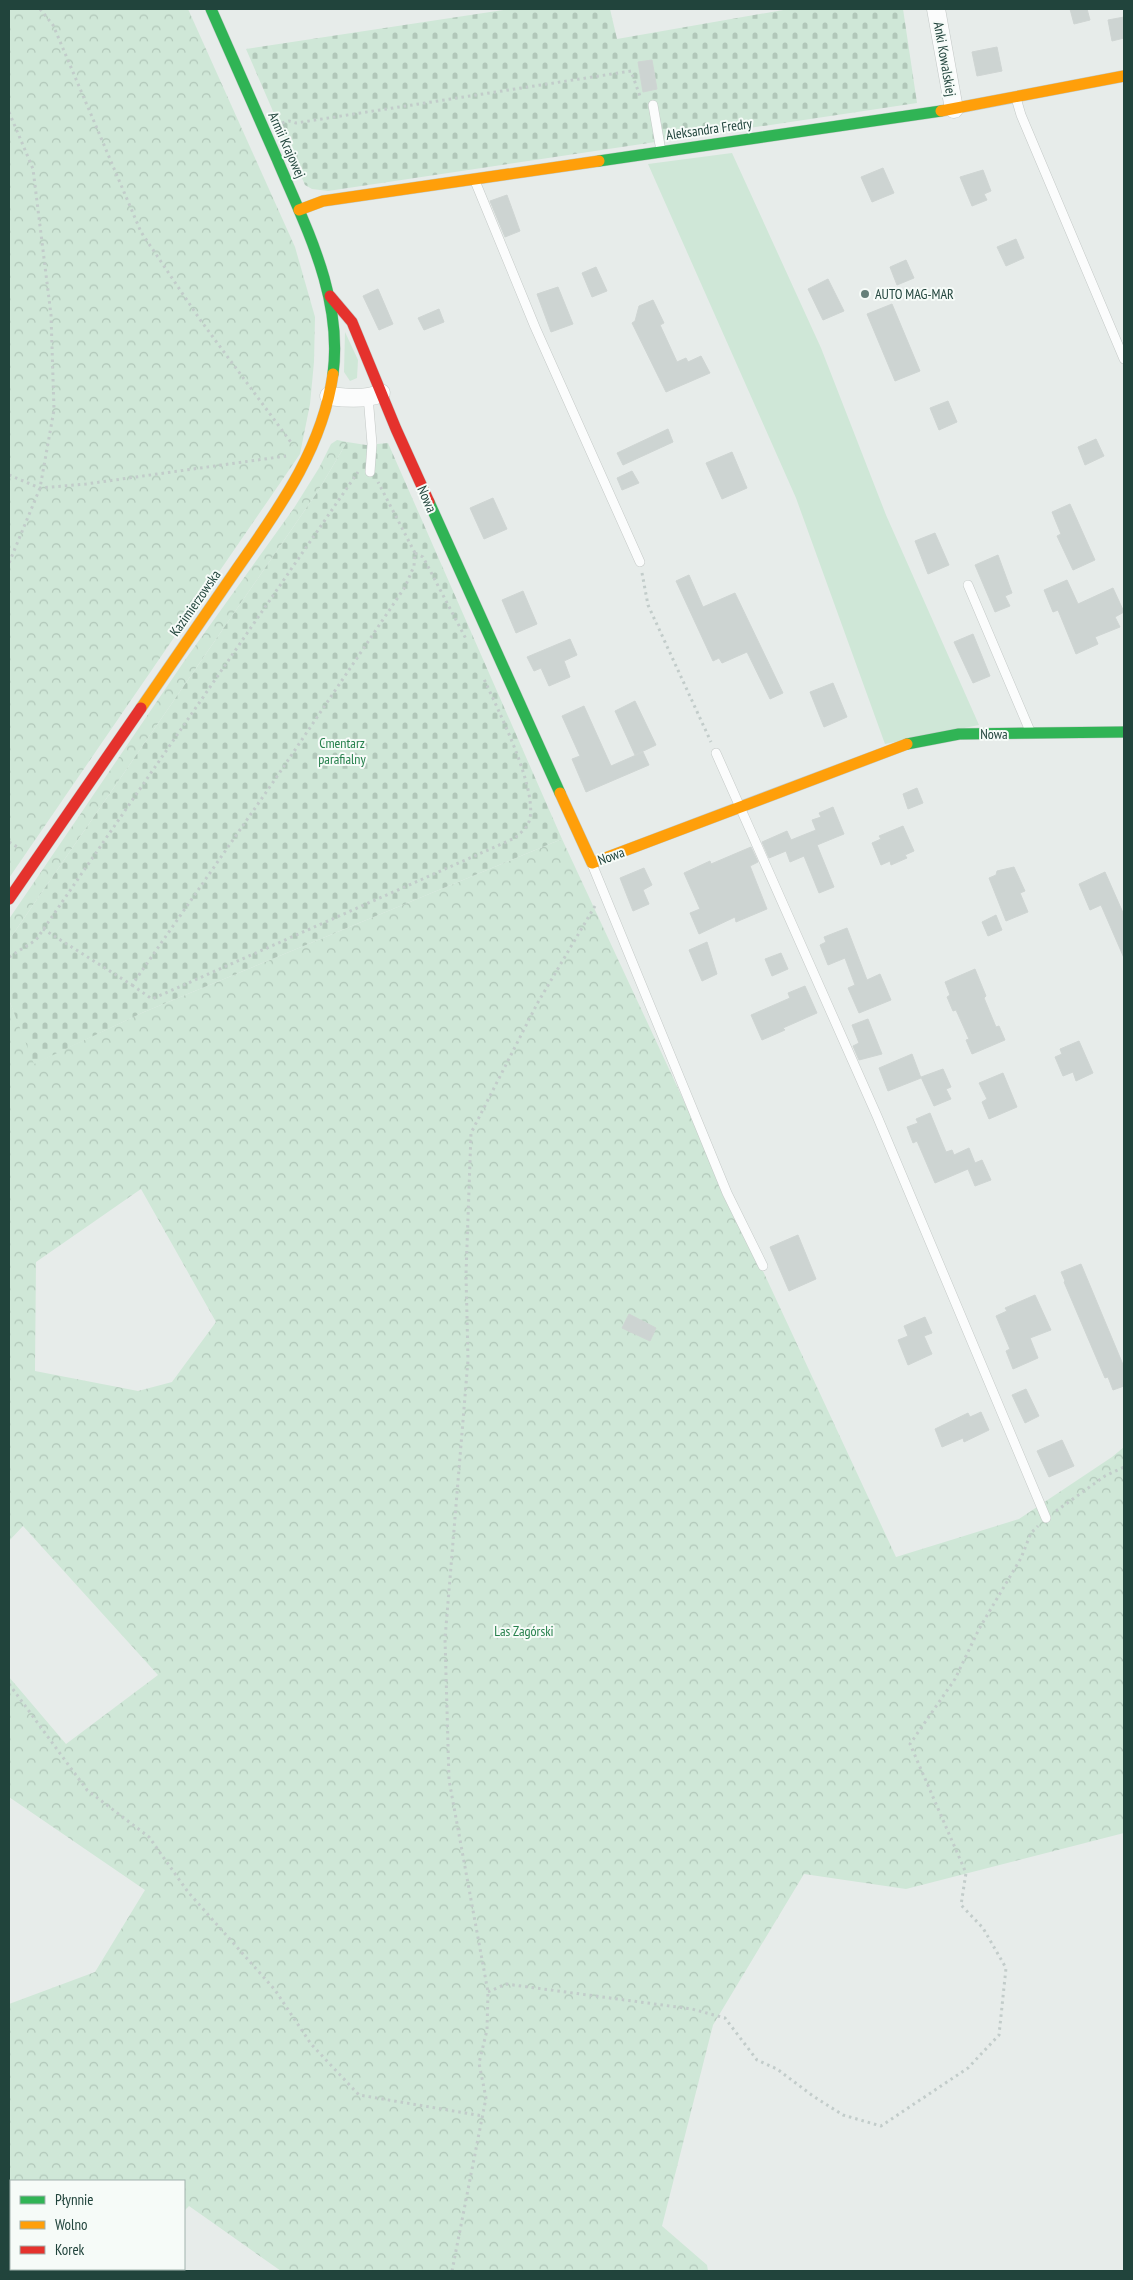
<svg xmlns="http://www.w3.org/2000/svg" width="1133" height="2280" font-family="'PT Sans Narrow',sans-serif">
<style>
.grass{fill:#cfe7d7}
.forest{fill:url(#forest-crowns);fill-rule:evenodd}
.cemetery{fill:url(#cemetery-stones)}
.building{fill:#cdd4d2;stroke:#cfd5d3}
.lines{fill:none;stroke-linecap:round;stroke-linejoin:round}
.lane-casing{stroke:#c4c9c7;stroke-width:10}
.street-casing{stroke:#c4c9c7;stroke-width:19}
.fast-casing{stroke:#c2cac7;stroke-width:12}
.slow-casing{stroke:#c2cac7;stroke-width:12}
.jam-casing{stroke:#c2cac7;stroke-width:12}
.path{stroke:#c2ccca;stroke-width:3;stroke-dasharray:2.5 4;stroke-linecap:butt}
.lane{stroke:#fbfcfc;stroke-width:9}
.street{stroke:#fbfcfc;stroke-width:18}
.fast{stroke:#30b455;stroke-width:11}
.slow{stroke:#ff9f0a;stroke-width:11}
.jam{stroke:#e5322d;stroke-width:11}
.poi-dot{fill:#667f79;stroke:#f6fbf8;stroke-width:2}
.labels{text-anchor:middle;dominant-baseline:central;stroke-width:4;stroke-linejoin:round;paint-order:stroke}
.street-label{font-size:14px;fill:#21443c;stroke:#f6fbf8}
.poi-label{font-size:14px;fill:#21443c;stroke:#f6fbf8;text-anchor:start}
.park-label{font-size:14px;fill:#26804c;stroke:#f6fbf8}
</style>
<defs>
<pattern id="forest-crowns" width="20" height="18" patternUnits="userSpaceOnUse" patternTransform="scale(1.25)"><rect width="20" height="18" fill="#cfe7d7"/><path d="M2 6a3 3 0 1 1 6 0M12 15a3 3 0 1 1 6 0" fill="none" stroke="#b1c7b9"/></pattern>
<pattern id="cemetery-stones" width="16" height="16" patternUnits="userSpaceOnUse" patternTransform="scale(1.25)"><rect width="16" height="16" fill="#cfe7d7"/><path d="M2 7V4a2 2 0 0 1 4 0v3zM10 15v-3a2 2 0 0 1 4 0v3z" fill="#b1c7b9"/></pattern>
</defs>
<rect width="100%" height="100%" fill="#e7ecea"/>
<g class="grass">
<path d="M732,153L821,348L886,515L979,725L885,744L796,498L648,164Z"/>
<path d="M345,332L358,360L357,378L350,381L344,372Z"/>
</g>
<g class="forest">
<path d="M9,9H188L295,247L315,317L314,362L310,404L300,454L9,878Z"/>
<path d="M337,440L347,442L318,491L9,940V919L185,660L294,508L319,468L331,444Z"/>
<path d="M562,839L896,1557L1019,1519L1112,1457L1124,1447V1833L906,1889L804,1874L713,2025L662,2226L707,2265L708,2271H281L189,2206L184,2211V2181H11V2269H126L123,2271H9V2004L95,1972L145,1890L9,1797V1677L66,1744L158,1675L23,1526L9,1541V1000L35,1063L144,1012ZM141,1189L216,1322L172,1382L138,1391L35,1371L36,1262Z"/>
</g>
<g class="cemetery">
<path d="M510,9H610L617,39L789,9H903L917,103L328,191L312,189L305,185L246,49Z"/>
<path d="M347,442L366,445L388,443L562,839L144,1012L34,1064L9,1000V940L318,491Z"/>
</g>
<g class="building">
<path d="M1070,9H1087L1090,20L1074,24Z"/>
<path d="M1124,17V38L1112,41L1108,20Z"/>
<path d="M997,47L1002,71L977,76L972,52Z"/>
<path d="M652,60L657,89L643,92L638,62Z"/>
<path d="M883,168L894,193L872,202L861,177Z"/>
<path d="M983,170L991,191L984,194L987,200L972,206L960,177Z"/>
<path d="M507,195L520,231L505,237L490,201Z"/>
<path d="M1016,239L1024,258L1006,266L997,247Z"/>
<path d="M906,260L914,278L897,285L890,267Z"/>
<path d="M596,267L607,291L592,297L582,273Z"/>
<path d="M828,279L844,311L823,320L808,289Z"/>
<path d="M558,287L573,324L551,332L537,294Z"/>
<path d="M378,289L393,324L379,330L363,296Z"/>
<path d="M653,300L664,323L660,325L677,362L686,358L688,362L701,356L710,373L666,392L632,323L635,321L639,306Z"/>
<path d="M892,304L920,371L895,381L867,314Z"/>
<path d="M439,309L444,322L424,330L418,318Z"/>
<path d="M948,401L957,422L939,430L930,408Z"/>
<path d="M668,429L673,442L623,465L617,453Z"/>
<path d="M1096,439L1104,456L1085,465L1078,447Z"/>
<path d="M732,452L747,488L722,499L706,463Z"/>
<path d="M632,471L639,483L622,490L617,478Z"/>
<path d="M493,498L507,529L484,539L470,508Z"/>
<path d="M1070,504L1095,560L1073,570L1057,536L1061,534L1052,512Z"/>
<path d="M935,533L949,565L928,574L915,541Z"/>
<path d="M998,555L1012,593L1005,596L1010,606L995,612L975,565Z"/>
<path d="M689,575L703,607L735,593L783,693L770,699L747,652L722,663L719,658L713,661L676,581Z"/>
<path d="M1067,580L1078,604L1113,588L1124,612L1115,617L1120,627L1095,637L1098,644L1076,654L1058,610L1053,612L1044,590Z"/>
<path d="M523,591L537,624L516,633L502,600Z"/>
<path d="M973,634L990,676L973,683L954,642Z"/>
<path d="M570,639L577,655L564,661L570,677L549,686L541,668L534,671L527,657Z"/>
<path d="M833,683L847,717L824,727L810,692Z"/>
<path d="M635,701L656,745L635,755L615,711Z"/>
<path d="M584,706L611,766L643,752L649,765L586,792L572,759L580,756L562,716Z"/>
<path d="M917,788L923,803L908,809L903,794Z"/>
<path d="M833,807L844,834L817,845L834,887L819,893L804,856L790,862L786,851L769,858L762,842L787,831L791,840L816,830L812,820L821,817L819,813Z"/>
<path d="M903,826L914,851L905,855L907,858L891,865L890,861L881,865L872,843L881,839L879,836Z"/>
<path d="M751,847L758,862L750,866L767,909L736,922L735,917L699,934L690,913L700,909L684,873L710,861L711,864Z"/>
<path d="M1014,867L1025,891L1020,893L1028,912L1006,921L989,878L996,875L997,871Z"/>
<path d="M644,868L652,885L643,890L649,904L633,911L620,878Z"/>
<path d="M1105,872L1124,915V958L1101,905L1090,910L1079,884Z"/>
<path d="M996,915L1002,930L988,936L982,922Z"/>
<path d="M847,928L867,980L880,974L891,1000L859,1013L848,988L855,985L845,958L828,965L820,945L826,942L824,937Z"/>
<path d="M707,942L717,974L702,981L689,950Z"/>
<path d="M781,953L788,969L772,976L765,959Z"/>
<path d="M975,969L986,996L984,998L996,1027L999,1026L1005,1040L972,1054L966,1040L969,1039L956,1010L953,1011L947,997L950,995L945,982Z"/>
<path d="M805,986L817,1013L783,1028L785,1030L762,1040L751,1015L790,998L788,993Z"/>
<path d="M868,1019L882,1054L859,1060L853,1046L859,1043L852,1025Z"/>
<path d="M1079,1041L1093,1073L1076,1081L1073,1072L1063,1076L1055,1057L1062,1054L1060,1049Z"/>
<path d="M912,1054L921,1078L888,1091L879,1068Z"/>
<path d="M943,1069L951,1087L946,1089L951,1099L934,1106L921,1077Z"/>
<path d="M1003,1073L1017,1107L989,1119L982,1102L987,1099L979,1083Z"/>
<path d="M930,1113L946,1152L952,1150L954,1155L969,1148L975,1163L982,1160L991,1180L975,1186L968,1169L935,1183L917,1141L913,1143L907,1127L918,1123L916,1119Z"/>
<path d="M798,1235L816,1279L789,1291L770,1247Z"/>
<path d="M1081,1264L1124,1367V1386L1113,1390L1108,1377L1105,1378L1064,1282L1065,1281L1061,1272Z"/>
<path d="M1035,1295L1051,1330L1030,1338L1038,1358L1013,1369L1006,1351L1010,1349L996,1316L1007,1311L1005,1308Z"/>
<path d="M629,1314L656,1328L650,1341L622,1328Z"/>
<path d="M925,1317L932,1333L924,1336L932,1354L908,1365L898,1340L908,1336L904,1326Z"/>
<path d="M1026,1389L1039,1416L1025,1423L1012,1395Z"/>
<path d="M981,1412L989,1430L964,1442L963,1438L942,1447L935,1429L968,1413L970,1417Z"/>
<path d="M1062,1440L1074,1466L1049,1477L1037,1451Z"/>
</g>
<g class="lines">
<defs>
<g id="lane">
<path d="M1016,98L1021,115L1124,359"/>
<path d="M653,105L661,151"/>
<path d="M475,181L535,327L640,562"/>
<path d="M368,396L372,444L370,472"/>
<path d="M968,585L1030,731"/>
<path d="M716,753L877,1116L1046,1518"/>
<path d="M592,864L727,1193L763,1266"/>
</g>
<g id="street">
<path d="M936,9L954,109"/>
<path d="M329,396C344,398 367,400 381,393"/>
</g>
<g id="fast">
<path d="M211,9C233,59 255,109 277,159C306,228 343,297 333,374"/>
<path d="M599,161L941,111"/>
<path d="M429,502L560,793"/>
<path d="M907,744L959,734L1124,732"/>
</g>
<g id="slow">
<path d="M941,111L1124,76"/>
<path d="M299,210L323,201L599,161"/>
<path d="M141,708C172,663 203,618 234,573C277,511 322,451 333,374"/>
<path d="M560,793L592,863L907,744"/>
</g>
<g id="jam">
<path d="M330,296L352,322L396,429L429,502"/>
<path d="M9,899L141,708"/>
</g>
</defs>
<use href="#lane" class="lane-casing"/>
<use href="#street" class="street-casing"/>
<use href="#fast" class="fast-casing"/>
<use href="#slow" class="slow-casing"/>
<use href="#jam" class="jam-casing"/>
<g class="path">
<path d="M40,9L53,25L141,232L201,321L293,445"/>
<path d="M9,112L33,169L51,315L54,410L40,488L9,563"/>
<path d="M282,123L289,121L296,123L631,71L641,99"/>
<path d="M9,475L40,488L86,484L286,456"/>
<path d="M415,553L423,557L466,639"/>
<path d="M642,573L648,605L711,742"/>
<path d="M9,842L19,848"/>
<path d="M43,929L132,985L276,778L405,587L414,566L415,553L378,482"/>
<path d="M9,957L36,940L358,472"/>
<path d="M132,985L152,999L515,838C519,834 526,829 528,824C542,796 497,708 484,679"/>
<path d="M1056,1511L1105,1476L1124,1467"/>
<path d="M9,1684L87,1790L149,1837L188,1892L275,1990L311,2044L359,2095L483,2116"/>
<path d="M488,1992L506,1984L692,2009L725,2018L757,2060L777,2069L813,2096L843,2115L881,2126L968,2068L999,2035L1006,1968L983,1928L961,1905L966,1873L910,1744L955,1679L979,1629L1021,1558L1031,1533L1038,1526"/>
<path d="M452,2271L486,2098L479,2063L487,2030L488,1992L449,1780L445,1639L468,1360L466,1274L471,1133L537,1004L595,906"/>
</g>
<use href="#lane" class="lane"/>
<use href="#street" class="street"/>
<use href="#fast" class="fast"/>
<use href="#slow" class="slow"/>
<use href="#jam" class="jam"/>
</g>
<circle class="poi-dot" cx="865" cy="294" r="5"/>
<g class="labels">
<g class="street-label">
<text transform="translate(945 59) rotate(80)">Anki Kowalskiej</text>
<text transform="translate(709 129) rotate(-8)">Aleksandra Fredry</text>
<text transform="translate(287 145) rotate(66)">Armii Krajowej</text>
<text transform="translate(427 499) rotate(66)">Nowa</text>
<text transform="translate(195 603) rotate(-55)">Kazimierzowska</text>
<text x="994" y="734">Nowa</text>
<text transform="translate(611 856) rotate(-20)">Nowa</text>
</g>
<g class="poi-label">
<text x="875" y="294">AUTO MAG-MAR</text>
</g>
<g class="park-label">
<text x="342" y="743">Cmentarz<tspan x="342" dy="16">parafialny</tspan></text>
<text x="524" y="1631">Las Zagórski</text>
</g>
</g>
<rect width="1133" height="2280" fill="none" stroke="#21443c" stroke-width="20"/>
<rect x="10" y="2180" width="175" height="90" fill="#f6fbf8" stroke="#a1b2ad"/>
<rect x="20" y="2196" width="25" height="8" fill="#30b455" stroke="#a1b2ad"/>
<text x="55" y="2205" font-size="15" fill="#21443c">Płynnie</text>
<rect x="20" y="2221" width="25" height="8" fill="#ff9f0a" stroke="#a1b2ad"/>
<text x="55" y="2230" font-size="15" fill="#21443c">Wolno</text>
<rect x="20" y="2246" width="25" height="8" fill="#e5322d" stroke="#a1b2ad"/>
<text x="55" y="2255" font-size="15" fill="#21443c">Korek</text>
</svg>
